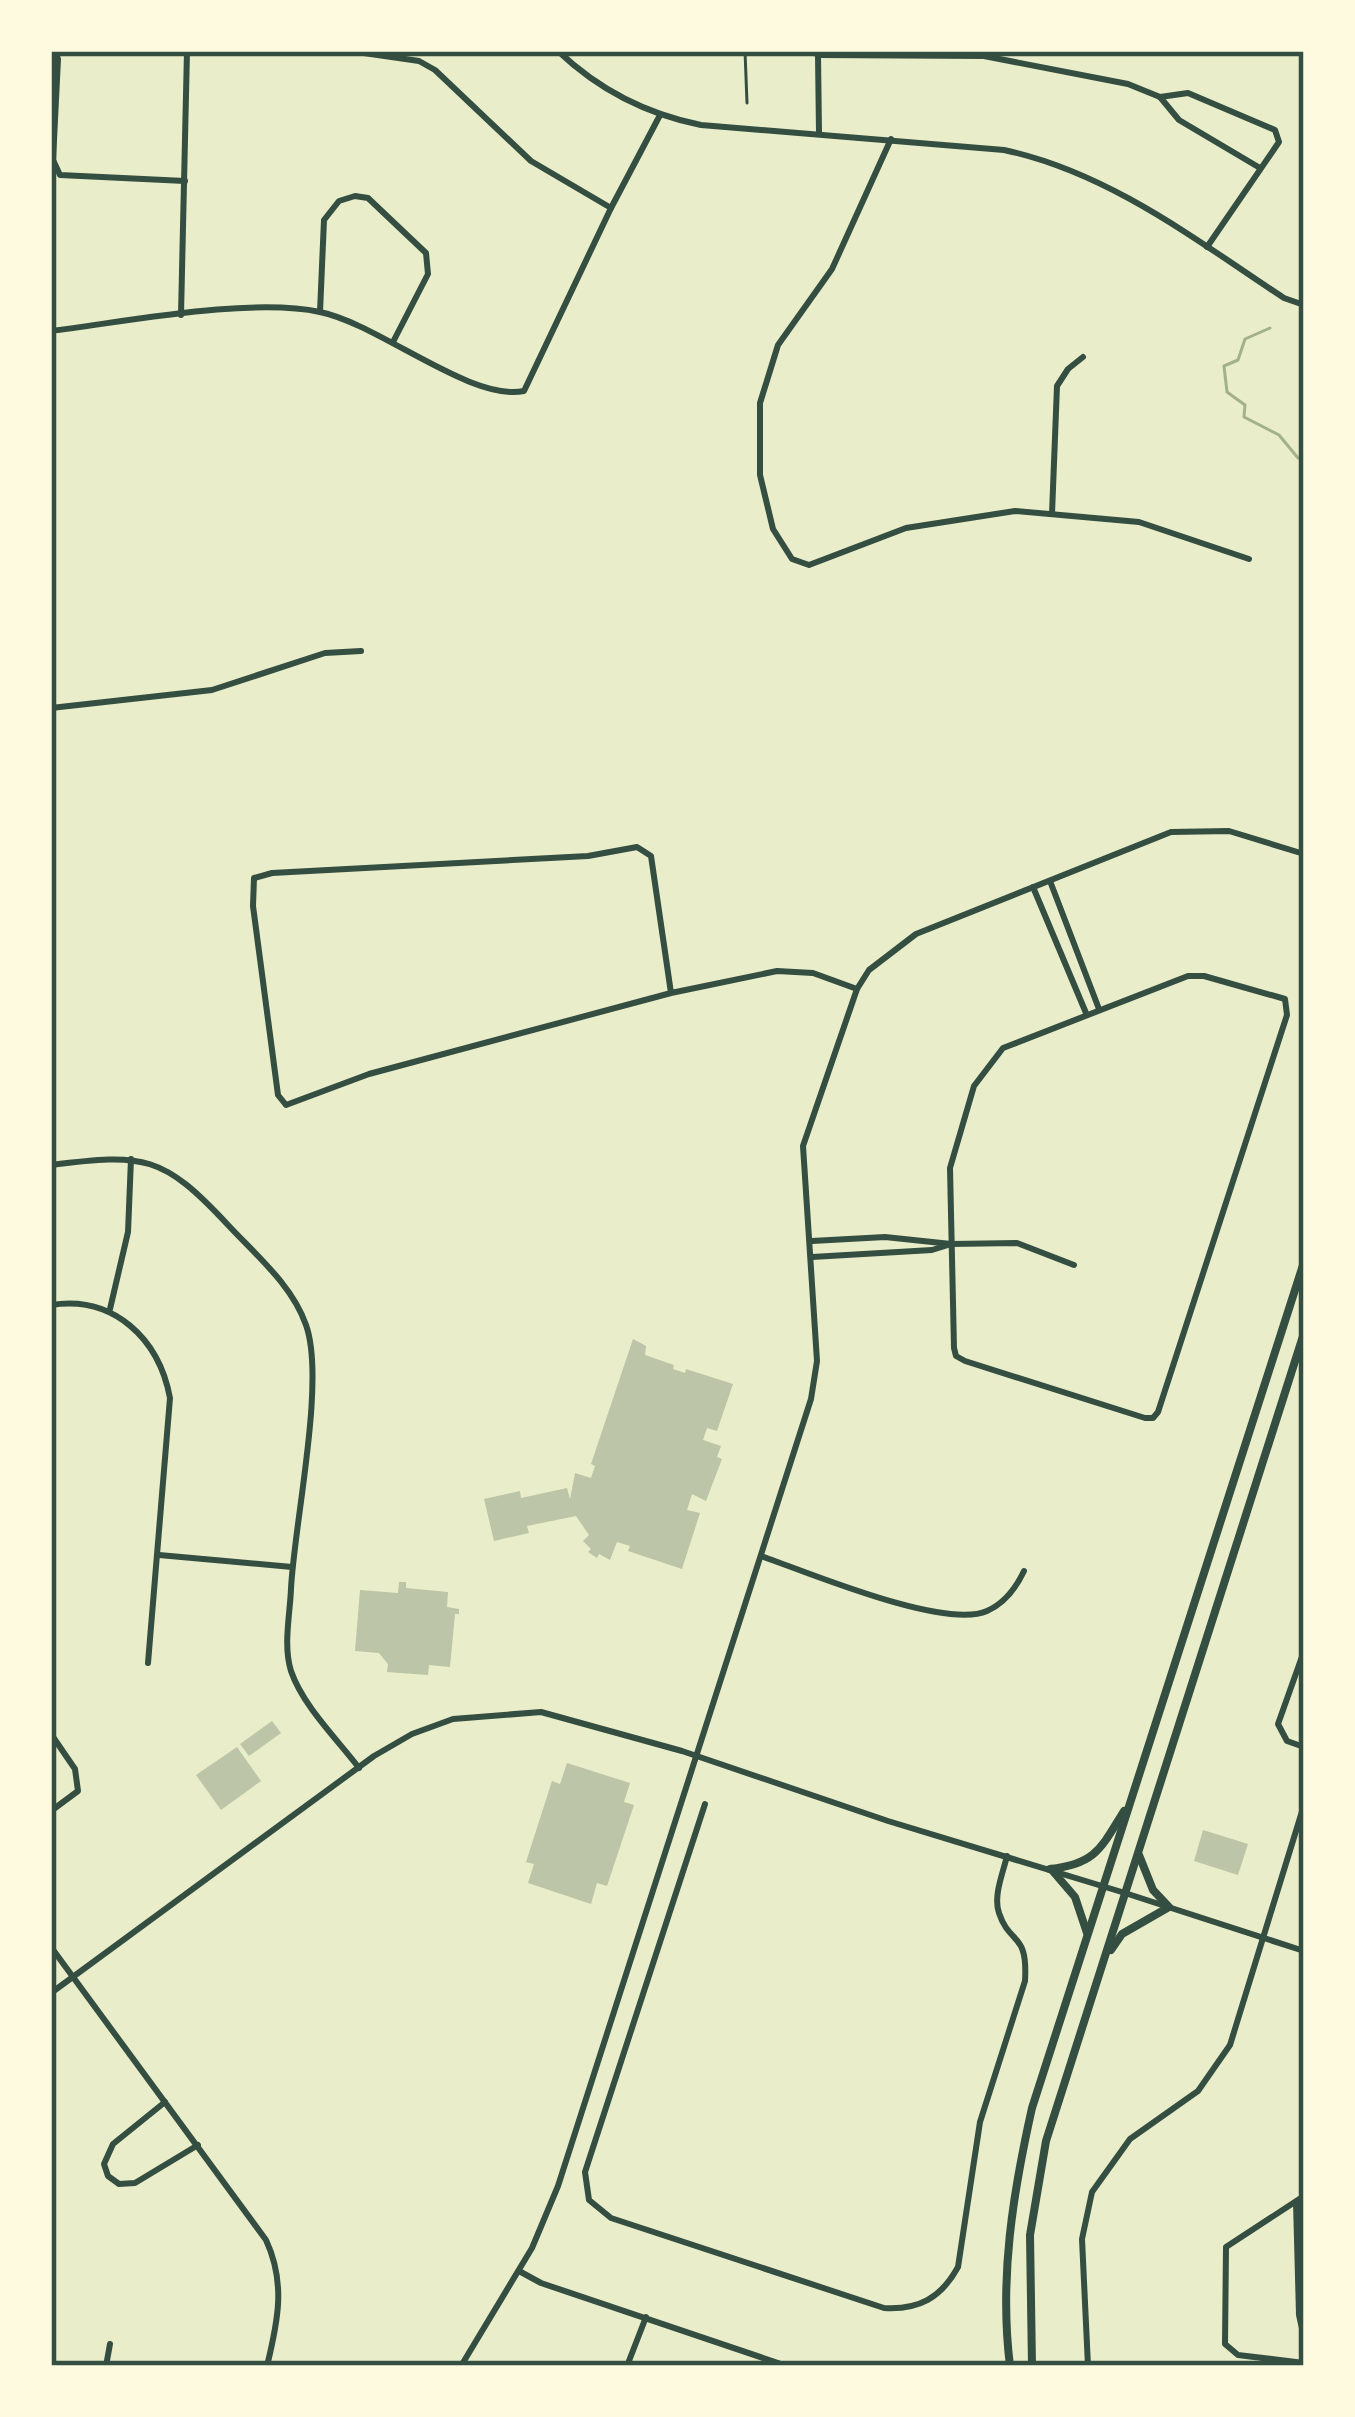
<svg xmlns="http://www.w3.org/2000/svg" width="1355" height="2417" font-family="Quicksand,sans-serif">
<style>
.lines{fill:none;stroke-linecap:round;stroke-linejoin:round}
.stream{stroke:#a3b18a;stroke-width:3}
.building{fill:#bcc5a7}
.service{stroke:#344e41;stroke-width:3}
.minor{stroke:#344e41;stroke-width:6}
.tertiary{stroke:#344e41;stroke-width:6}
.secondary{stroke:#344e41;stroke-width:8}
.neatline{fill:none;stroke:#344e41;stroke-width:4.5}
</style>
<rect width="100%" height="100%" fill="#e9edc9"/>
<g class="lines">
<path class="stream" d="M1270,328L1245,339L1238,360L1224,366L1227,392L1245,405L1244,417L1279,435L1298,458L1304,457"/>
</g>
<g class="building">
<path d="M633,1339L646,1346L645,1355L674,1365L673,1369L685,1373L686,1369L733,1384L717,1431L707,1428L703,1440L721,1446L717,1457L722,1459L706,1501L692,1494L687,1510L700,1513L682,1569L628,1551L630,1546L617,1542L610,1560L599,1554L597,1558L588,1552L591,1549L583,1541L589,1535L576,1516L527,1526L529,1533L494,1541L484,1499L520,1491L521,1498L567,1488L570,1499L575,1473L591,1478L595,1466L591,1464Z"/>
<path d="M399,1582H406V1588L448,1592L447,1607L459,1609V1614H455L450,1667L429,1665L428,1675L387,1672L388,1664L379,1653L355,1651L360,1590L398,1593Z"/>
<path d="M272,1721L281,1733L249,1756L240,1744Z"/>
<path d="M237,1747L261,1781L221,1810L196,1775Z"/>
<path d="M567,1763L630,1783L624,1802L634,1805L607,1886L597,1883L591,1904L528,1883L534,1864L526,1862L552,1781L560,1784Z"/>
<path d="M1203,1830L1248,1844L1238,1875L1194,1861Z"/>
</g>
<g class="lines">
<path class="service" d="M745,51L747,103"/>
<g class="minor">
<path d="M55,51L58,59L53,160L60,175L185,181"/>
<path d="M350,51L419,61L435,70L531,161L611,208"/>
<path d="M812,51L818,55L984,56L1128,84L1160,97L1179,120L1260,168"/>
<path d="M818,55L819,133"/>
<path d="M1160,97L1188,93L1275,130L1279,142L1207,247"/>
<path d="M891,139L832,269L778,345L760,403V475L773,529L792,559L809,565L906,528L1015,511L1139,522L1249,559"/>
<path d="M320,312L324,220L339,201L355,196L368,198L426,253L428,274L393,342"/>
<path d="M181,315L187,51"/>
<path d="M51,331C124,322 250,297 320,312C379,324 471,402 524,391L611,208L659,117"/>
<path d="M1052,514L1057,386L1068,369L1083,357"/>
<path d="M51,708L212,690L325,653L361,651"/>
<path d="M1050,881L1099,1009"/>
<path d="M1033,887L1086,1013"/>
<path d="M1188,976H1204L1285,999L1287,1015L1158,1412L1153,1418H1145L965,1361L956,1356L954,1348L950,1168L974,1086L1003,1048Z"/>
<path d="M671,993L651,856L637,847L588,856L272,873L254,878L253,906L278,1095L286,1105L369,1074L671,993L777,971L813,973L857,989"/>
<path d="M51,1165C144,1153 163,1155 228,1225C256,1255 292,1285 306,1325C326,1381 294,1524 291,1589C290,1614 283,1646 291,1671C303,1706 337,1739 359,1768"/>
<path d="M812,1241L885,1237L951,1244L1017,1243L1074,1265"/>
<path d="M812,1257L932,1250L948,1245"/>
<path d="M51,1305C114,1295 159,1339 170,1398L148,1663"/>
<path d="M110,1309L128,1232L131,1159"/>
<path d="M159,1555L292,1567"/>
<path d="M761,1556C807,1572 944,1630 987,1611C1005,1603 1016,1588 1024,1571"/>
<path d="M1304,1651L1278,1724L1287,1741L1304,1747"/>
<path d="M51,1734L75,1769L78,1791L51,1811"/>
<path d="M705,1804L585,2172L589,2200L611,2218L884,2308C919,2310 941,2298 958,2267L980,2122L1025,1981C1028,1931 1010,1946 999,1913C993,1896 1003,1873 1007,1856"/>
<path d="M1125,1893L1304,1951"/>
<path d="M51,1947L266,2240C286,2283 278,2321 267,2366"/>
<path d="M165,2102L113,2144L104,2164L108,2176L119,2184L135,2183L198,2145"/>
<path d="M1304,2196L1226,2247L1225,2344L1238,2355L1304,2363"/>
<path d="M1296,2202L1299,2315L1304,2337"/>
<path d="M519,2271L541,2283L787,2366"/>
<path d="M106,2366L110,2344"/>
<path d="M461,2366L532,2248L558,2186L811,1399L817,1361L803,1146L857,989L869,970L916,934L1171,832L1229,831L1304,854"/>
<path d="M627,2366L646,2317"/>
<path d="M1088,2366L1082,2239L1092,2192L1130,2139L1198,2091L1230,2045L1304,1805"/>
</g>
<g class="tertiary">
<path d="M558,51C599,90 646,114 701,125L1004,150C1108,172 1196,240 1284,298L1304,305"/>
<path d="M51,1993L374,1756L412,1734L453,1719L541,1712L682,1751L888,1821L1125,1893"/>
</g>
<g class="secondary">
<path d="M1050,1869C1096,1864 1101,1848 1124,1811"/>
<path d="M1051,1869L1075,1897L1087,1933"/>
<path d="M1111,1950L1122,1934L1169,1907L1153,1890L1139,1855"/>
<path d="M1010,2366C999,2278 1013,2193 1032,2108L1304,1262"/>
<path d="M1032,2366L1030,2235L1046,2141L1304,1333"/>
</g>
</g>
<rect width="1355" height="2417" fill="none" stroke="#fefae0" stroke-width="108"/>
<rect x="54" y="54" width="1247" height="2309" class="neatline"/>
</svg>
